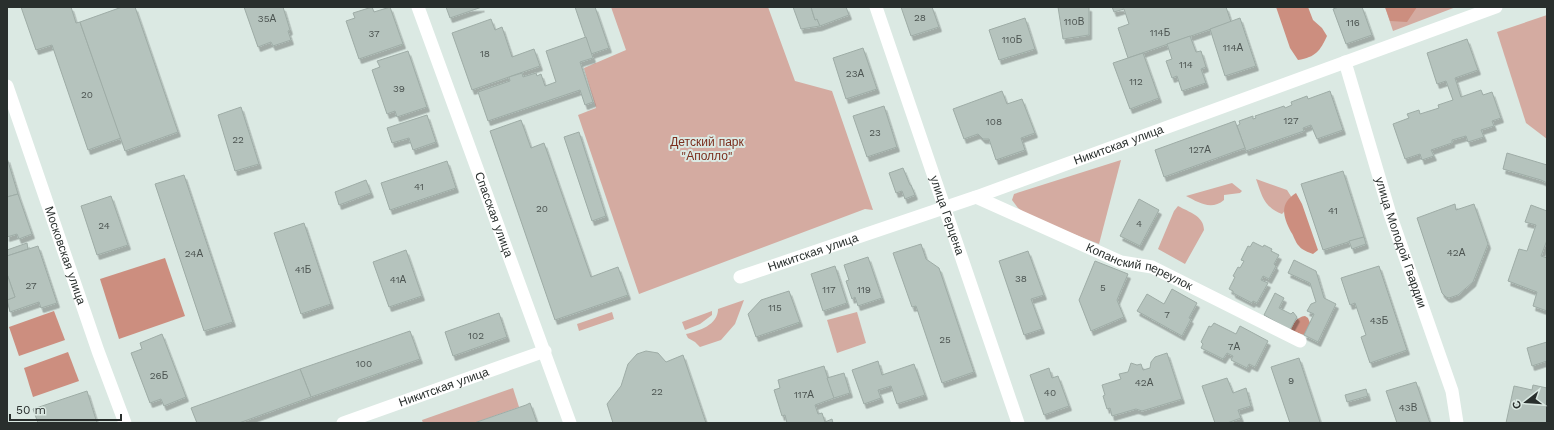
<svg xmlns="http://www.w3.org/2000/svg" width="1554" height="430" font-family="'Work Sans',sans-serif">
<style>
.green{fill:#d4aba1}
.forest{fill:#cc8e7f}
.building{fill:#b5c3bd;stroke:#9eaca6;filter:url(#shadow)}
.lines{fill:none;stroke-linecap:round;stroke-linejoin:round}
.minor{stroke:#fff;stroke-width:13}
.labels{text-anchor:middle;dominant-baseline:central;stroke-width:4;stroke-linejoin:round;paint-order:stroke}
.number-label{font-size:10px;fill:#4c5451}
.park-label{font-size:12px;fill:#7b2f1e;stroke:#dbe9e3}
.street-label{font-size:12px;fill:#292f2d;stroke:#dbe9e3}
</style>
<defs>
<filter id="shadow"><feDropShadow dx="2.5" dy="4.5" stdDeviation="0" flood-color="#0004"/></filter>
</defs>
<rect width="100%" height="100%" fill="#dbe9e3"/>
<g class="green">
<path d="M611,7H768L795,81L832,91L873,210L865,209L639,294L578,115L596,108L584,68L626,50Z"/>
<path d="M1385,7H1456L1393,31Z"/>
<path d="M1547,15V139L1526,123L1497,32Z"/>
<path d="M1121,160L1099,244L1030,217L1018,208L1012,200L1014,194Z"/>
<path d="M1256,179L1287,190L1294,201L1282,214C1264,207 1262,196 1256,179Z"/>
<path d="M1232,183L1242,191L1240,193L1224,195V200C1211,211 1198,202 1186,196Z"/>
<path d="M1178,206C1189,212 1204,216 1204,230L1185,264L1158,249L1174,211Z"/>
<path d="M744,300L735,324L721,340L700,347L695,342L688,338L686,334C699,331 718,325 718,309Z"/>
<path d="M712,311V315L700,324L685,330L682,322Z"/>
<path d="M612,312L614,319L579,331L577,324Z"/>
<path d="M857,312L866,343L837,353L827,320Z"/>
<path d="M513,388L519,407L474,423H423L422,420Z"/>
</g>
<g class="forest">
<path d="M1276,7H1308L1313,20L1322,28L1327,36C1320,51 1316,57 1298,60L1290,48Z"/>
<path d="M1385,7H1417L1407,22L1390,21Z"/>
<path d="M1296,193L1302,204L1318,250L1313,254C1308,252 1302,250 1299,246C1295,242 1294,236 1291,232C1283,216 1279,204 1296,193Z"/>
<path d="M165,258L185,316L119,339L100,279Z"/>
<path d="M54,311L65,340L19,356L9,327Z"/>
<path d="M1305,316L1308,318L1310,323L1304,335L1290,330C1293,323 1297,317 1305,316Z"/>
<path d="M68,352L79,381L33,397L24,368Z"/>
</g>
<g class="building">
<path d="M21,7H71L76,23L80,22L121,138L88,150L52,45L36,50Z"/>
<path d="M122,7H135L178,132L125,151L80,22Z"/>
<path d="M244,7H283L290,30L288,31L291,40L273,46L271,42L258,47Z"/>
<path d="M372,7L374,12L390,7L403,44L359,59L346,21L355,18L353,13Z"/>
<path d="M446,7H482L450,18Z"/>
<path d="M575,7H595L609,48L591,54Z"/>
<path d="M793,7H811L815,20L817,19L820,26L801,29Z"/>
<path d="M811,7H846L849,15L820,26L817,19L815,20Z"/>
<path d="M901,7H932L939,27L911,36Z"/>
<path d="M1058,7H1089V35L1063,39Z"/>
<path d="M1112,7H1226L1231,22L1128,58L1118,28L1129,24L1124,9L1114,12Z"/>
<path d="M1339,7H1362L1372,35L1346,44L1333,9Z"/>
<path d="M1025,18L1035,49L999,60L989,30Z"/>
<path d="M1240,18L1256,66L1225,76L1210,29Z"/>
<path d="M491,19L495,30L502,27L512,57L534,49L540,66L472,90L452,33Z"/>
<path d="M1190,36L1196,52L1201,51L1206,67L1201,69L1206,83L1182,91L1177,76L1172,78L1166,61L1172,59L1167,44Z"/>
<path d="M586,37L593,58L580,62L593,102L585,105L580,90L488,121L478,92L510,81L509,77L522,73L523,77L536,73L537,76L541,74L545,86L556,82L546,51Z"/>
<path d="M1467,39L1478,70L1455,78L1461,97L1481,90L1483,95L1492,92L1501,118L1492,121L1494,126L1481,130L1484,137L1468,142L1466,136L1452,140V143L1431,150L1434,156L1422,160L1420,154L1405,159L1393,124L1409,118L1407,114L1419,110L1420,114L1439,108L1438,105L1453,100L1446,81L1437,84L1427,53Z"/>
<path d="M863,48L877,89L846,99L833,58Z"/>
<path d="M408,51L427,107L397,117L395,111L387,114L372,70L380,67L377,61Z"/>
<path d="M1143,53L1159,98L1130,109L1113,63Z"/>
<path d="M1002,91L1007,104L1022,99L1035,133L1021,138L1025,150L996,160L989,139H983L978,134L964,139L953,109Z"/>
<path d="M1330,91L1343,130L1317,139L1311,125L1303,128L1304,131L1246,151L1237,126L1240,124L1239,121L1253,116V119L1256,118L1255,116L1284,106L1285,108L1292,105L1291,102L1307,96L1308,99Z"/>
<path d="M884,106L897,147L867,157L853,116Z"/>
<path d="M241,107L259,164L235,171L218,115Z"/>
<path d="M427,115L436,142L413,150L409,138L392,143L387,128Z"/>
<path d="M521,120L531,148L544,143L591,277L618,267L628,295L555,320L490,131Z"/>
<path d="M1235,121L1245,148L1164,177L1155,150Z"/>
<path d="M579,132L606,216L592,221L564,137Z"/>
<path d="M1507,153L1547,165V183L1541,180L1503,169Z"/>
<path d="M7,158L18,194L7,197Z"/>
<path d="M447,161L456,188L390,210L381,183Z"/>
<path d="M903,168L910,185H911L915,195L905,199L902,191L896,193L889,173Z"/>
<path d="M1343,171L1364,237L1323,250L1301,184Z"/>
<path d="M184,175L233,322L204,331L155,184Z"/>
<path d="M366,180L371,193L339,205L335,192Z"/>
<path d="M18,194L32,234L19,239L17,234L7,237V197Z"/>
<path d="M111,196L128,245L97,255L81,206Z"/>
<path d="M1139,199L1159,210L1140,246L1120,236Z"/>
<path d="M1455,204L1456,210L1474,204L1488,244L1473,282L1458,295L1449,298L1446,297L1442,293L1417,218Z"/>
<path d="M1531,205L1547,211V240L1541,256L1547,258V311L1533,306L1537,292L1508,281L1519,249L1527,251L1536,225L1525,222Z"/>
<path d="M304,223L331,304L301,314L274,233Z"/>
<path d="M1364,237L1366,244L1352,249L1349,241Z"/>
<path d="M1253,242L1263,247L1264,245L1272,249L1271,251L1279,255L1274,264L1276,266L1269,279L1263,276L1261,280L1268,283L1257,303L1253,301L1252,303L1233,293V291L1229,289L1235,277L1233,276L1238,267L1240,268L1244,261L1241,260L1248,246L1250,247Z"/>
<path d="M27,243L28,249L7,256V250Z"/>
<path d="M921,244L926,259L939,268L974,372L942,383L916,306L912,307L893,253Z"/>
<path d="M38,246L57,303L41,308L39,302L10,312L7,300L15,297L7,274V256Z"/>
<path d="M406,250L422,296L389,307L373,262Z"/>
<path d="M1028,251L1044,295L1031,299L1042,329L1024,335L999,261Z"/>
<path d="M868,257L882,298L858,306L855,297L852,299L846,281L849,280L844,265Z"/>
<path d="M1294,260L1316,271L1324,298L1336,304L1318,342L1304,335L1314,314L1307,311L1311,304L1316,302L1310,283L1288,273Z"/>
<path d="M1095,261L1128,274L1117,300L1124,317L1091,331L1079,300Z"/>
<path d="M835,266L847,303L823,311L811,274Z"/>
<path d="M1379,266L1407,350L1370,363L1361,337L1366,335L1355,303L1350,305L1341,278Z"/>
<path d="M7,274L15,297L7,300Z"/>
<path d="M1172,289L1197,303L1189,318L1191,319L1182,336L1137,311L1147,294L1164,304Z"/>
<path d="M789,291L800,322L756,337L748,314L761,300Z"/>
<path d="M1275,293L1284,298L1279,308L1291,314L1293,312L1297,317L1290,330L1264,315Z"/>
<path d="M499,313L507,337L453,356L445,332Z"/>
<path d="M1214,323L1236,334L1240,326L1268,341L1255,367L1249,364L1247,368L1231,360L1233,356L1227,353L1223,359L1201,348L1203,344L1201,342L1209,326L1211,327Z"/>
<path d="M410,331L420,359L311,397L300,369Z"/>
<path d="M162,334L186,397L164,406L161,399L150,403L131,353L142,349L140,343Z"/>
<path d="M1547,342V361L1532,366L1527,348Z"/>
<path d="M646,351L658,353L666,362L683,355L706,423H613L607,404L621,386L628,364L637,354Z"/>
<path d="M1167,353L1182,399L1142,411L1136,409L1112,416L1110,408L1107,409L1103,396L1105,395L1102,385L1121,379L1119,374L1128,372L1131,363L1137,365L1141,364L1143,370L1150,368L1151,362L1155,357Z"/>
<path d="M1299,358L1320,422L1317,423H1290L1271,367Z"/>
<path d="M878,361L882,375L914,364L925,395L897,404L891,386L878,390L881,398L864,404L852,370Z"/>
<path d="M824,366L834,398L815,405L818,414L822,413L825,422L832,419L833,423H787L785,415L782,416L774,390L780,388L778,380Z"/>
<path d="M1049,368L1052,378L1058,376L1069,406L1044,415L1030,375Z"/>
<path d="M300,369L311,397L239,423H197L191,408Z"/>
<path d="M844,373L850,393L834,398L827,378Z"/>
<path d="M1227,378L1233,393L1246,388L1251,406L1238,410L1241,418L1227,423H1215L1202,386Z"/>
<path d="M1416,382L1430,423H1397L1386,391Z"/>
<path d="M1533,385L1547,388V423H1506L1514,386L1532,390Z"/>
<path d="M1366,389L1368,396L1347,402L1345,395Z"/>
<path d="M87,391L97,423H38L33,409Z"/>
<path d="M530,403L537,423H474L526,405Z"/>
</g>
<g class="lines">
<g class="minor">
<path id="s1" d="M418,7L570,423"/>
<path id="s2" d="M876,7L1018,423"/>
<path id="s3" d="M1345,62L1390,214L1452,391L1457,423"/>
<path id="s4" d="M7,86L98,351L125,423"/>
<path id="s5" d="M976,197L1121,262L1152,267L1300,341"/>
<path id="s6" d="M740,277L976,197L1496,7"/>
<path id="s7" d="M343,423L545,351"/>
</g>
</g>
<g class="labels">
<g class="number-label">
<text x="920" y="17">28</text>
<text x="267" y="18">35А</text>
<text x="1074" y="21">110В</text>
<text x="1353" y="22">116</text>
<text x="1160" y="32">114Б</text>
<text x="374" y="33">37</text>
<text x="1012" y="39">110Б</text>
<text x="1233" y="47">114А</text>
<text x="485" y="53">18</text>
<text x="1186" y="64">114</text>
<text x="855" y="73">23А</text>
<text x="1136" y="81">112</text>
<text x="399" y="88">39</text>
<text x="87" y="94">20</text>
<text x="1291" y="120">127</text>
<text x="994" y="121">108</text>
<text x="875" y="132">23</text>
<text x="238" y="139">22</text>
<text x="1200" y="149">127А</text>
<text x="419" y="186">41</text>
<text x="542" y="208">20</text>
<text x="1333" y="210">41</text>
<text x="1139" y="223">4</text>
<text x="104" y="225">24</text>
<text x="1456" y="252">42А</text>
<text x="194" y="253">24А</text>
<text x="303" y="269">41Б</text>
<text x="1021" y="278">38</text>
<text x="398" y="279">41А</text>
<text x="31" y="285">27</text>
<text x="1103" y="287">5</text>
<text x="829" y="289">117</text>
<text x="864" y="289">119</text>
<text x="775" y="307">115</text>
<text x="1167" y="314">7</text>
<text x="1379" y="320">43Б</text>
<text x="476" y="335">102</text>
<text x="945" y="339">25</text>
<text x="1234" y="346">7А</text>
<text x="364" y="363">100</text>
<text x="159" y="375">26Б</text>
<text x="1291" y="380">9</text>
<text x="1144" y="382">42А</text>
<text x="657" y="391">22</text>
<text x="1050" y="392">40</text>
<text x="804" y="394">117А</text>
<text x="1408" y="407">43В</text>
</g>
<g class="park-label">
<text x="707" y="142">Детский парк<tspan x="707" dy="14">"Аполло"</tspan></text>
</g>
<g class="street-label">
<text stroke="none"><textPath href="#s6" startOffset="401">Никитская улица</textPath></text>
<text stroke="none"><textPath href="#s1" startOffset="221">Спасская улица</textPath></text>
<text stroke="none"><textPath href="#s2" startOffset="220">улица Герцена</textPath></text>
<text stroke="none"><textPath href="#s3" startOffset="189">улица Молодой Гвардии</textPath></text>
<text stroke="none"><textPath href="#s6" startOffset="77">Никитская улица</textPath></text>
<text stroke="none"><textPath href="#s4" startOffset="179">Московская улица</textPath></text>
<text stroke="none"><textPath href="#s5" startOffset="178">Копанский переулок</textPath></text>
<text stroke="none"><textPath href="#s7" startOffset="107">Никитская улица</textPath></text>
</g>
</g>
<rect width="1554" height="430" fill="none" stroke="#292f2d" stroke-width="16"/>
<g transform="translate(1526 402) rotate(253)" stroke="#dbe9e3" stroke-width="3" paint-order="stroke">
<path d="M0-3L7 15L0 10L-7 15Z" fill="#292f2d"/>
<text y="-6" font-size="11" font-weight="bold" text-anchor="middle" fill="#292f2d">С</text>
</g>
<path d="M10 414v6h111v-6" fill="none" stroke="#292f2d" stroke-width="2"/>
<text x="16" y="414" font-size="12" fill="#292f2d" stroke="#dbe9e3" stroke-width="3" paint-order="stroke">50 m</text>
</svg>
